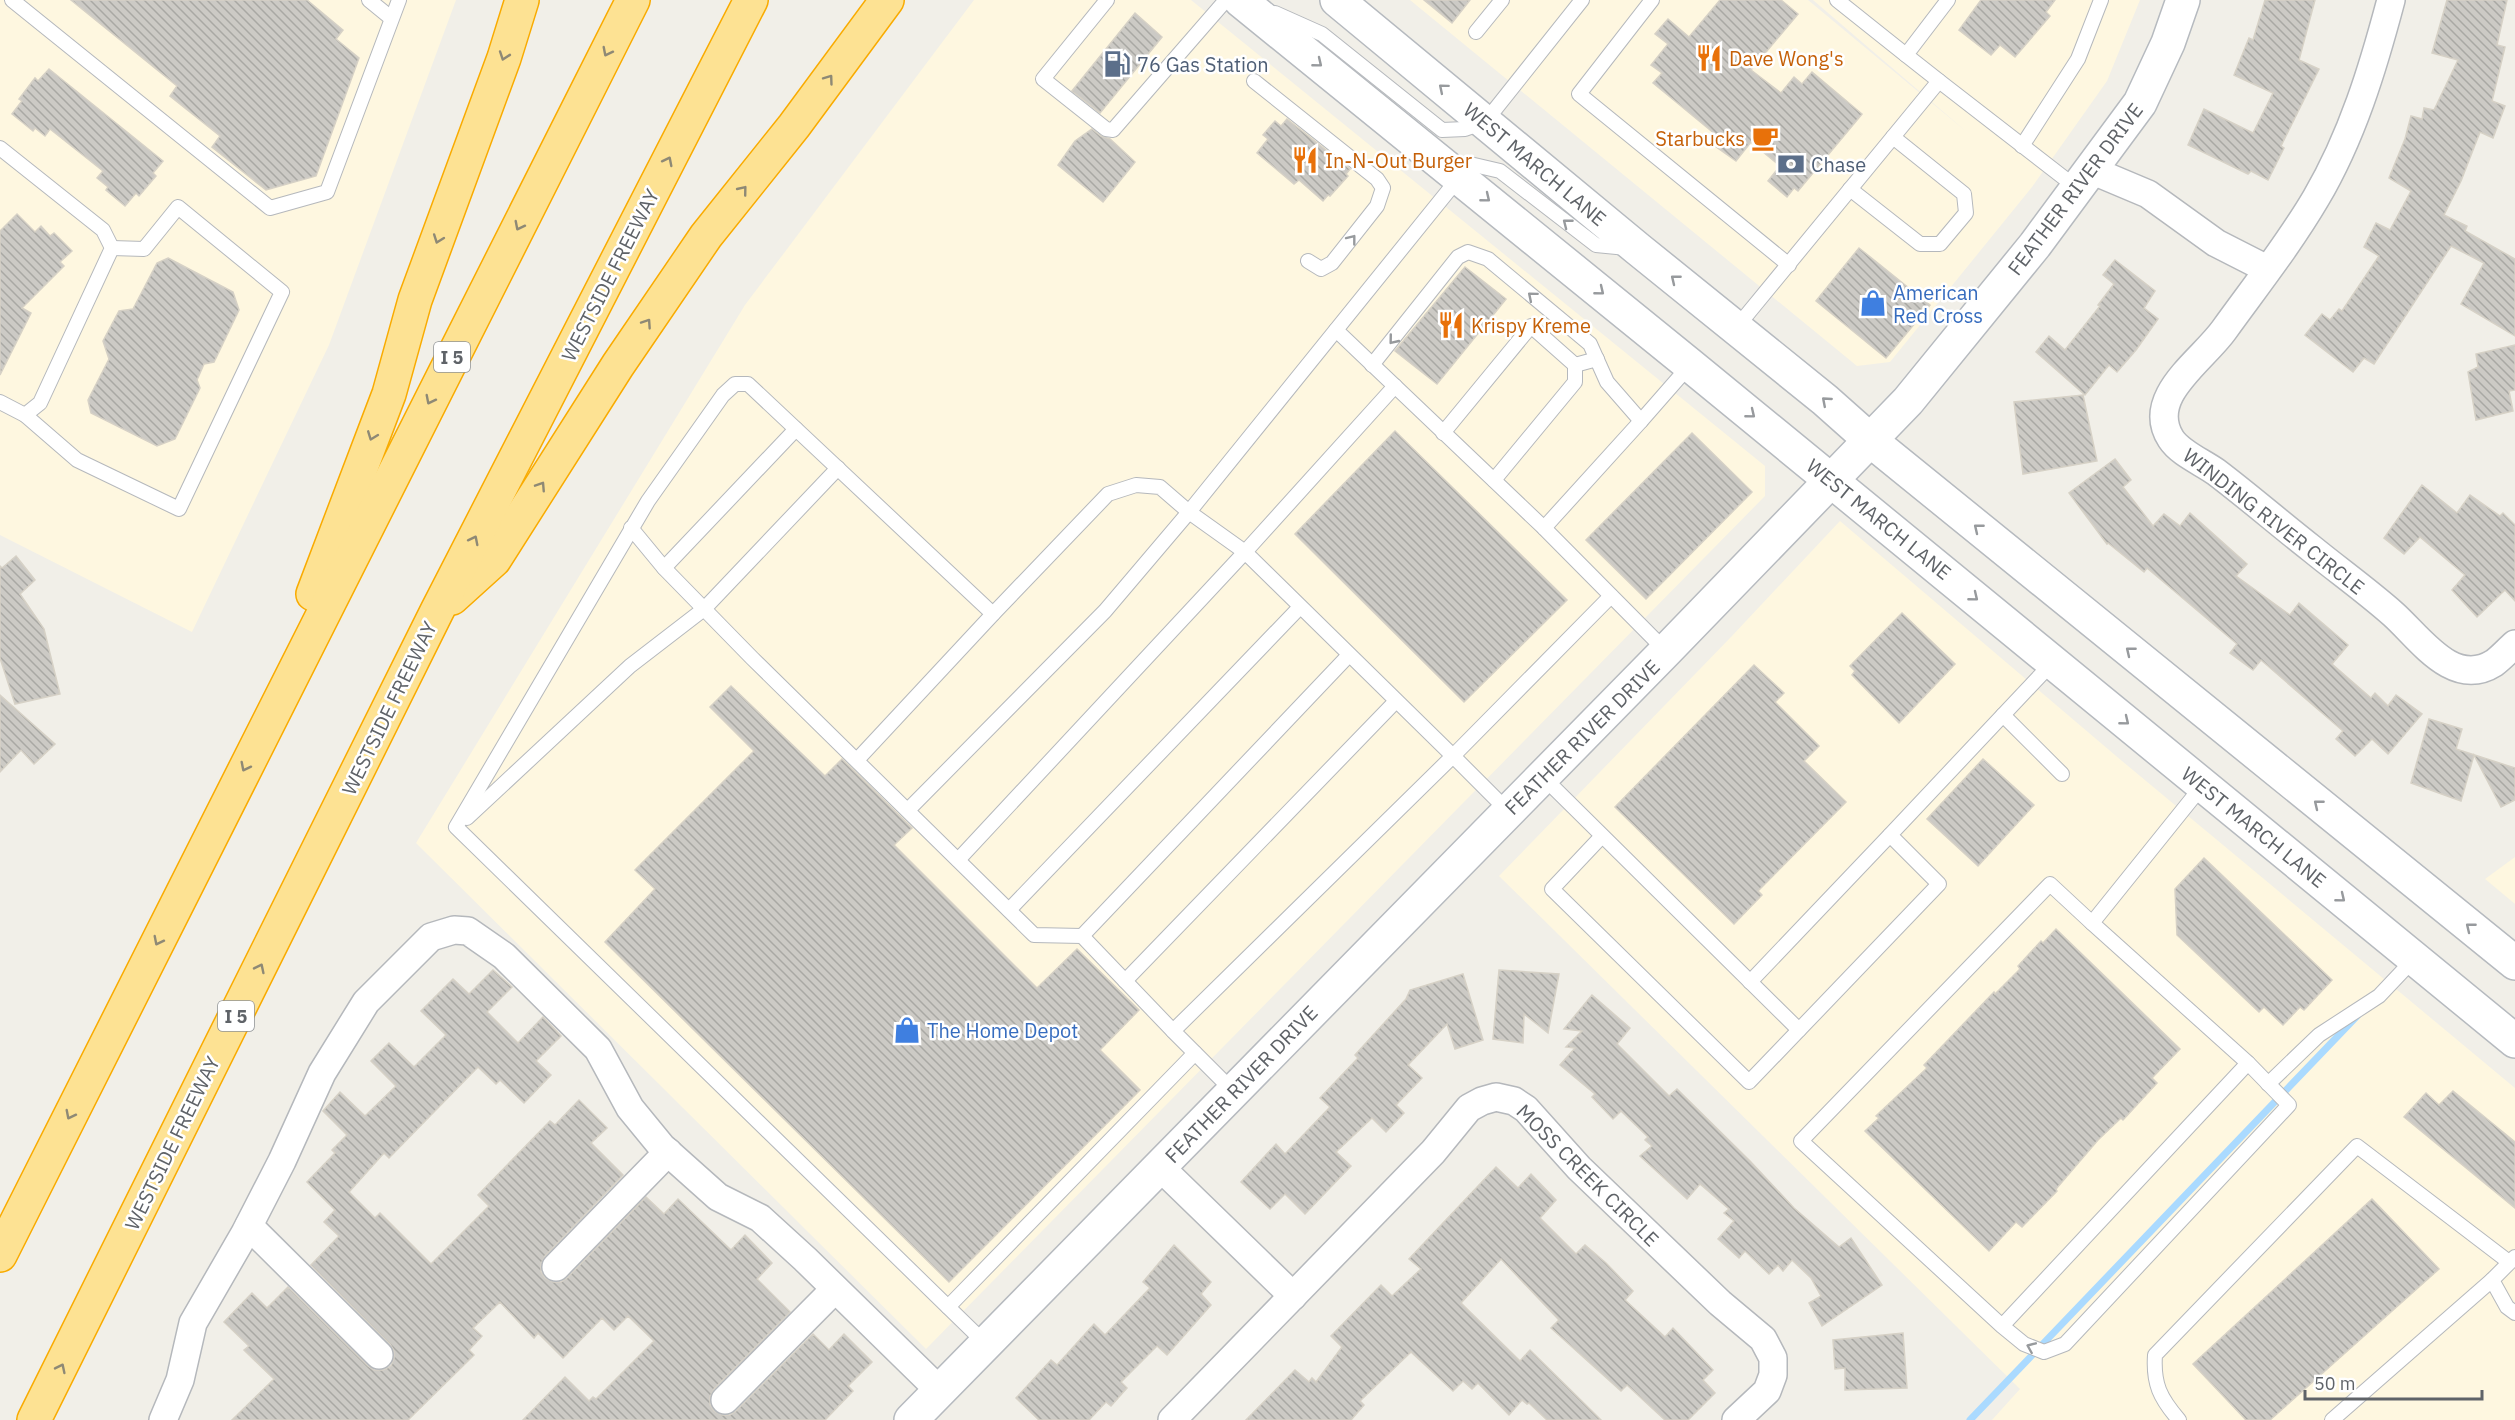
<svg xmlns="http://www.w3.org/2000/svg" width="2515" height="1420" font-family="'IBM Plex Sans',sans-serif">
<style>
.commercial{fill:#fef7e0}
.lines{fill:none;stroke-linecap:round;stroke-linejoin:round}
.stream{stroke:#aadaff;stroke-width:7}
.building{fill:url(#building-back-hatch);stroke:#d6d1c6;stroke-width:1.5}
.lane-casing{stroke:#b5b8bc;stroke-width:16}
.street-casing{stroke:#b5b8bc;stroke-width:30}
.secondary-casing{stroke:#b6babf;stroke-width:36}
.highway-casing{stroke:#f9ab00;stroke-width:36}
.lane{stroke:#fff;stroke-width:14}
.street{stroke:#fff;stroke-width:27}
.secondary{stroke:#fff;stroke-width:33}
.highway{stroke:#fde293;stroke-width:33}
.oneway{stroke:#8e8975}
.oneway2{stroke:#979a9d}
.labels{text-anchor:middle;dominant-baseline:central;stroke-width:5;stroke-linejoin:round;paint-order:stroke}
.shield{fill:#fff;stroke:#8f9295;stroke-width:1.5}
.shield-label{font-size:18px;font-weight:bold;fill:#5f6368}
.food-label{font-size:20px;fill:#c56008;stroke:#fff;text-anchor:start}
.service-label{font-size:20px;fill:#4e5e75;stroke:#fff;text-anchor:start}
.street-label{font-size:20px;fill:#5f6368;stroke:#fff}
.shop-label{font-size:20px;fill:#366cbe;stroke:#fff;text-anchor:start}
</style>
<defs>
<pattern id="building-back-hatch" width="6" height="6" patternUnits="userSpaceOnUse" patternTransform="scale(1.5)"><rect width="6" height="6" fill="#cccac5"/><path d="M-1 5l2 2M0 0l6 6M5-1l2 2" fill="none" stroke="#a9a8a4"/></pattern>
</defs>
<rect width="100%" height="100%" fill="#f1efe8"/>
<g class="commercial">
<path d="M0,0H456L329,345L192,632L0,535Z"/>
<path d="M974,0H1191L1765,466V496L926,1349L416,843L745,305Z"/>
<path d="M1410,0H1808L1968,133L1813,0H2140L2107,81L2032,187L1890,362L1857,366Z"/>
<path d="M1840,521L2122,761L2515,1088V1420H1992L2020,1389L1499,876L1731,637Z"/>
<path d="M2515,857V904L2485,879Z"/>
</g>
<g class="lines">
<path class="stream" d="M1970,1420L2358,1015"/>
</g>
<g class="building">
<path d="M71,0H307L343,30L336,39L359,58L316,176L266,190L212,147L220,136L170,96L177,86Z"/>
<path d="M1424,0H1470L1452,23Z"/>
<path d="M1720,0H1781L1798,14L1751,70L1781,93L1794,77L1802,84L1812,72L1862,114L1798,191L1794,188L1787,197L1768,181L1780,166L1751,142L1736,161L1715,146L1721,139L1653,83L1662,73L1651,65L1668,44L1655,34L1668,19L1689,37Z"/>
<path d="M1981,0H2055L2046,12L2050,16L2015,57L2000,45L1991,55L1959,30Z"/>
<path d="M2265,0H2315L2299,60L2319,69L2281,146L2284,148L2268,180L2251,171L2248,174L2188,145L2204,109L2253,133L2273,93L2234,75L2249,38L2253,40Z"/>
<path d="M2447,0H2507L2497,45L2505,47L2492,101L2505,106L2493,138L2480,132L2461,181L2444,215L2467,226L2465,231L2515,259V336L2461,304L2484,263L2451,246L2374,364L2364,358L2353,372L2305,335L2322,314L2330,320L2339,309L2342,311L2379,256L2364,247L2376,223L2390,230L2411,191L2389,178L2405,139L2411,116L2422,119L2424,108L2434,110L2458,60L2432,53Z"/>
<path d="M1135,13L1162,37L1100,113L1072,91Z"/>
<path d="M49,69L163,161L153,173L156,176L139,196L136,193L125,206L106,190L108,187L97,178L103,171L50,129L45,136L35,128L33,131L12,114L22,101L19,99L35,78L38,81Z"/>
<path d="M1287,119L1350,169L1346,174L1348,176L1330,196L1328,195L1323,201L1299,180L1294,184L1257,153L1268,139L1263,135L1275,121L1281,126Z"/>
<path d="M1092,129L1101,136L1110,139L1135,162L1103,202L1058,165L1075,141Z"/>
<path d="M17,214L35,232L41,226L50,236L54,233L72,251L60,262L64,266L22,308L31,313L0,375V231Z"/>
<path d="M1859,248L1930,305L1886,358L1816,301Z"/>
<path d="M168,258L233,292L239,310L214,362L204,364L197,380L200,388L175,439L157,446L91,413L88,400L109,359L103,341L119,311L133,309L157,263Z"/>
<path d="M2115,260L2155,291L2144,308L2158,319L2136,350L2117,372L2109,365L2085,395L2036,352L2049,336L2065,350L2100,306L2098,305L2114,284L2103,275Z"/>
<path d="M1465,267L1506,299L1437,384L1395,351Z"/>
<path d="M2515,345V390L2509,391L2513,411L2476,420L2468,372L2478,367L2476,354Z"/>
<path d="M2083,395L2097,461L2023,474L2014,402Z"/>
<path d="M1395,431L1567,600L1464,702L1295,534Z"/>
<path d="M1692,433L1752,492L1646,599L1586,540Z"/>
<path d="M2115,459L2131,480L2123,487L2153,526L2164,514L2180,526L2190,513L2247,564L2236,576L2290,615L2299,603L2348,645L2332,664L2371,698L2375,693L2388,706L2396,695L2422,714L2388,754L2372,739L2355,756L2336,739L2343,731L2261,660L2253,670L2230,653L2237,644L2147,568L2144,572L2108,543L2107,544L2069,493Z"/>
<path d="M2422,485L2457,513L2470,495L2500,516L2503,513L2515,525V601L2505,590L2477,617L2452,590L2465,575L2420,537L2404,554L2384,538Z"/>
<path d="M16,556L35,580L20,594L44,629L60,694L15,704L0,658V566L2,568Z"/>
<path d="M1902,613L1955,664L1899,723L1852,675L1855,671L1850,666Z"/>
<path d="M1754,665L1784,693L1775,702L1819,746L1804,761L1846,802L1758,891L1762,895L1734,924L1615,807Z"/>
<path d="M731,686L825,776L842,759L912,828L894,845L1037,988L1077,949L1139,1010L1100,1050L1140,1090L949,1282L605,942L655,889L635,870L754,751L710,707Z"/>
<path d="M0,695L55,744L34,764L21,750L0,772Z"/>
<path d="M2429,719L2462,729L2456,749L2515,768V800L2501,807L2474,755L2461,801L2411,783Z"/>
<path d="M1983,759L2034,805L1978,866L1927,819Z"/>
<path d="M2204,858L2332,980L2304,1010L2300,1007L2283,1025L2264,1007L2259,1012L2177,935L2175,889Z"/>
<path d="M2056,929L2180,1049L2152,1078L2157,1083L2123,1120L2121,1118L2098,1140L2056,1189L2057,1191L2022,1227L2016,1222L1989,1251L1865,1131L1879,1118L1876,1116L1927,1068L1924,1065L1994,992L1995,994L2020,969L2018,966L2041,941L2043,943Z"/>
<path d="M493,970L512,987L487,1012L518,1043L543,1017L561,1036L536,1061L551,1075L524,1103L500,1080L496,1084L478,1067L389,1158L384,1153L349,1192L375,1218L380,1213L431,1264L489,1206L478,1195L550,1121L555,1125L579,1100L607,1128L591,1143L623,1175L545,1256L541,1264V1272L545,1278L553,1282H561L567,1278L646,1197L664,1214L678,1199L731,1250L745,1235L772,1263L757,1279L790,1312L714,1389L710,1397V1405L714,1411L722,1415H730L736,1411L813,1334L829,1350L844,1334L872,1362L848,1386L853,1391L825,1420H523L565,1377L589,1401L593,1397L596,1399L654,1341L628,1316L614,1330L602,1318L563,1358L538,1333L534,1338L500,1302L473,1328L482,1336L469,1350L474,1355L408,1420H232L274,1379L244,1350L249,1346L224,1322L252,1293L267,1308L288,1287L368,1366L374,1370H383L391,1366L394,1358V1351L390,1344L311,1265L339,1236L324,1222L335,1210L307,1182L335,1153L332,1150L347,1135L323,1111L340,1092L365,1116L396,1086L371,1061L389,1043L414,1067L446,1035L421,1011L453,979L469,994Z"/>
<path d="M1499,970L1559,974L1548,1033L1524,1014L1523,1043L1493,1039Z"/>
<path d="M1463,974L1483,1040L1455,1049L1447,1024L1408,1065L1422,1078L1396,1105L1404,1113L1386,1132L1372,1118L1336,1152L1351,1166L1305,1214L1285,1194L1270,1209L1241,1182L1276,1144L1285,1154L1330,1107L1320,1098L1358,1058L1355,1055L1406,999L1410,990Z"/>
<path d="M1592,995L1630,1028L1617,1044L1669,1096L1677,1089L1750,1161L1794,1208L1839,1247L1851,1238L1882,1285L1822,1326L1809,1303L1821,1296L1811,1278L1792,1260L1783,1271L1778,1265L1769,1274L1745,1251L1739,1258L1718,1239L1734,1221L1724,1213L1729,1209L1700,1184L1687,1199L1640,1156L1652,1146L1645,1140L1648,1137L1621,1111L1613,1119L1592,1097L1595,1094L1560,1065L1575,1048L1566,1047L1582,1031L1564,1029Z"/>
<path d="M2453,1091L2515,1142V1208L2404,1117L2426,1093L2439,1105Z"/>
<path d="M1496,1167L1518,1188L1531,1174L1556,1200L1540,1218L1576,1254L1585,1245L1606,1263L1633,1291L1625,1300L1665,1337L1673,1328L1713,1370L1703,1380L1715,1393L1688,1420H1665L1627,1385L1621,1391L1551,1328L1559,1320L1501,1259L1461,1303L1520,1361L1530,1350L1601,1420H1547L1529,1403L1527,1404L1522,1400L1509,1415L1478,1383L1472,1389L1463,1381L1453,1391L1411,1352L1360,1401L1364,1405L1351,1420H1246L1295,1370L1309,1382L1312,1378L1316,1382L1342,1347L1331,1336L1381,1285L1392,1296L1421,1269L1409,1259Z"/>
<path d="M2372,1199L2439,1269L2270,1420H2246L2193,1364Z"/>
<path d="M1174,1245L1211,1282L1201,1294L1211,1305L1167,1355L1157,1346L1121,1382L1127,1388L1111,1406L1106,1402L1089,1420H1039L1016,1398L1051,1360L1057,1365L1094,1324L1105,1335L1150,1288L1143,1282Z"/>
<path d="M1903,1333L1907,1388L1845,1390V1368L1835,1369L1833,1340Z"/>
</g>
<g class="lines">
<defs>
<g id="lane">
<path d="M12,0L270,208L327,192L399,0"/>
<path d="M369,0L391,18"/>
<path d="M1107,0L1043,79L1106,129L1113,130L1226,0"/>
<path d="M1652,0L1579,94L1789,265"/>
<path d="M1837,0L1906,55"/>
<path d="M1275,13L1322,34L1442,130L1465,129L1485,122L1582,0"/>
<path d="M1476,32L1502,0"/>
<path d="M1254,81L1377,179L1383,188L1377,206L1332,263L1321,269L1308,261"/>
<path d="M1939,81L1906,55L1948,0"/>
<path d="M2022,146L2078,59L2101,0"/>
<path d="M0,148L103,230L112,248L40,403L25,415L0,402"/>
<path d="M1850,189L1920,244H1940L1966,213L1964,194L1893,137"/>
<path d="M1736,328L1939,81L2077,188"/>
<path d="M1336,330L1544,528L1666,651"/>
<path d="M1372,365L1458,257L1468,252L1488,259L1590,344L1607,382L1641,421L1690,365"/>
<path d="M25,415L77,460L179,509L282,292L178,207L144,249L112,248"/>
<path d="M1443,433L1531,326L1575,365L1597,359"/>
<path d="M1494,480L1575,382V365"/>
<path d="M631,528L664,568L752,658L1034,935L1082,936L1173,1031"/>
<path d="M1544,528L1641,421"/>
<path d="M664,568L796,429"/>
<path d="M2003,715L2062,774"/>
<path d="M857,760L993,614"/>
<path d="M1542,776L1799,1030L1939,884L1890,835L2053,662"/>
<path d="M908,810L1105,611L1189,512L1470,164L1500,171L1596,245L1627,248"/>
<path d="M1508,811L1453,756L1611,596"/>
<path d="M467,818L630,666L704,609L838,468"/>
<path d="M1602,836L1552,889L1749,1082L1799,1030"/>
<path d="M958,860L1245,552L1453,756L1173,1031L1234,1092"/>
<path d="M1009,910L1300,607"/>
<path d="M2092,923L2248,1063"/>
<path d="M1082,936L1349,655"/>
<path d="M1125,981L1396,701"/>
<path d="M1750,982L1890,835"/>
<path d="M1195,1053L948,1307L456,827L648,501L723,395L735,384H748L993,614L1108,494L1136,485L1160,487L1189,512L1245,552L1395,386"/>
<path d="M2268,1084L2319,1035L2379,996L2414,959"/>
<path d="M2515,1257L2492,1280L2507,1307L2515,1313"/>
<path d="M948,1307L986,1344"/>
<path d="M2002,1326L2248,1063L2289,1105L2065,1344L2044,1352L2024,1344L2002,1326L1801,1141L2050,884L2092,923L2203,785"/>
<path d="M2179,1420C2160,1398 2153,1384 2155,1355L2357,1146L2509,1262"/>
<path d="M2332,1420L2492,1280"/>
</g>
<g id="street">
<path d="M2391,0C2373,68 2352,137 2316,198C2289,244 2255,287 2224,330C2202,361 2144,397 2171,439C2180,453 2202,462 2216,472C2249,497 2280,524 2312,549C2339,571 2367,591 2393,614C2420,638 2453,689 2494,663C2501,658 2508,650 2515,644"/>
<path d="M2091,170L2148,194L2216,243L2267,269"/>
<path d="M1160,1167L1293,1296"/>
<path d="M249,1226L379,1355"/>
<path d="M556,1267L668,1152"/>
<path d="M725,1400L835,1289"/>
<path d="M163,1420L180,1380L193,1323L245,1233L282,1161L322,1073L366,1002L431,937L454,930L468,931L504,956L598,1049L630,1108L662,1147L718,1197L760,1218L805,1259L940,1391"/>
<path d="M1172,1420L1433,1152L1469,1108L1482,1101L1496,1097L1514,1101L1526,1109L1579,1168L1720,1303L1763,1339L1773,1358V1375L1767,1391L1736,1420"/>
</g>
<g id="secondary">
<path d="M1240,0L1690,365L2515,1041"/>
<path d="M1337,0L1638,249L1825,400L1870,440L2515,963"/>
<path d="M911,1420L1666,651L1908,401L2035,245L2140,103L2168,43L2183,0"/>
</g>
<g id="highway">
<path d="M313,594L389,394L415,300L504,58L522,0"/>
<path d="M452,598L494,560L618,365L706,236L794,126L887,0"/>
<path d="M0,1255L633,0"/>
<path d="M34,1420L437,611L751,0"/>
</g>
</defs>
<use href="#lane" class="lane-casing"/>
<use href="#street" class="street-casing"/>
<use href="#secondary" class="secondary-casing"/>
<use href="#highway" class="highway-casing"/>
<use href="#lane" class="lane"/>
<use href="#street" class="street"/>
<use href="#secondary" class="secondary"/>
<use href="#highway" class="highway"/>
</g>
<defs><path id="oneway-chevron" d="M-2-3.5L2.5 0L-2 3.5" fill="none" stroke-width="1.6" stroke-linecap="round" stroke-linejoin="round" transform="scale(1.5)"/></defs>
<g class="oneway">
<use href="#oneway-chevron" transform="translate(607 52) rotate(117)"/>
<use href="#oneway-chevron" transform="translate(504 56) rotate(109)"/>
<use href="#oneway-chevron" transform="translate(829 79) rotate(-54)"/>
<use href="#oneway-chevron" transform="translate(668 161) rotate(-63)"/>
<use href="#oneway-chevron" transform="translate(743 190) rotate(-51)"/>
<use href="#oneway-chevron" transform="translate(519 226) rotate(117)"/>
<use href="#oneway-chevron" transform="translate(438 239) rotate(110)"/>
<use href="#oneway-chevron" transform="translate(647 323) rotate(-56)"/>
<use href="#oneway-chevron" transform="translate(430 400) rotate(117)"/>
<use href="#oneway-chevron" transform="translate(372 436) rotate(111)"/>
<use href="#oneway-chevron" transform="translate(541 486) rotate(-57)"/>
<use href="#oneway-chevron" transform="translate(474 540) rotate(-63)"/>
<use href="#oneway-chevron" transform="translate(245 767) rotate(117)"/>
<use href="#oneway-chevron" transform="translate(158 941) rotate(117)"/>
<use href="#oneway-chevron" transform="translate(260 968) rotate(-64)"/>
<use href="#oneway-chevron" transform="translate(70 1115) rotate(117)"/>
<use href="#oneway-chevron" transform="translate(61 1368) rotate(-64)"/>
</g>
<g class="oneway2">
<use href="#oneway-chevron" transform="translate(1318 63) rotate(39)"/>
<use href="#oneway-chevron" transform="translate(1443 88) rotate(-140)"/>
<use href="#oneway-chevron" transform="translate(1486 198) rotate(39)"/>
<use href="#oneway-chevron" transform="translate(1567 223) rotate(-142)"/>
<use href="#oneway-chevron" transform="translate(1352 239) rotate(-52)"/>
<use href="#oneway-chevron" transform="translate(1675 279) rotate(-141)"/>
<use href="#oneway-chevron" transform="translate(1600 291) rotate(39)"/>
<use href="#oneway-chevron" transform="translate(1532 296) rotate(-140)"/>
<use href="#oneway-chevron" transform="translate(1393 340) rotate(129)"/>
<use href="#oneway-chevron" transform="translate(1826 401) rotate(-139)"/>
<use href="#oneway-chevron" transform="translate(1751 414) rotate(39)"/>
<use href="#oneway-chevron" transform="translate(1978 528) rotate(-141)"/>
<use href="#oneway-chevron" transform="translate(1974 597) rotate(39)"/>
<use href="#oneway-chevron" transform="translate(2130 651) rotate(-141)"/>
<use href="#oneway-chevron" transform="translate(2125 721) rotate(39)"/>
<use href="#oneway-chevron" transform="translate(2318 804) rotate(-141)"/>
<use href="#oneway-chevron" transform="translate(2341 898) rotate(39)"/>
<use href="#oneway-chevron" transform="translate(2470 927) rotate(-141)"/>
<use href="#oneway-chevron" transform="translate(2031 1347) rotate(-157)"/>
</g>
<defs>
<symbol id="restaurant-bare" viewBox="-9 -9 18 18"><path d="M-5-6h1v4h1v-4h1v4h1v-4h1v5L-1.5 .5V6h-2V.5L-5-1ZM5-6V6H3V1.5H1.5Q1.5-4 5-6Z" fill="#e8710a" stroke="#fff" stroke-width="2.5" paint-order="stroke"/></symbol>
<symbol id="fuel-bare" viewBox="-9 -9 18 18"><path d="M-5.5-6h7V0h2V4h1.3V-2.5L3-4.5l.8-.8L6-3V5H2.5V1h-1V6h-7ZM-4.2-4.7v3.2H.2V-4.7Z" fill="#5c6f8a" stroke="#fff" stroke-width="2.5" paint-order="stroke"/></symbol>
<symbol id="cafe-bare" viewBox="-9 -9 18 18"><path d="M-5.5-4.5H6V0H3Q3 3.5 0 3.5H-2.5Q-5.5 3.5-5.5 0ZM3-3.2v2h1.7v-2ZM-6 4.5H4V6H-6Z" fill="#e8710a" stroke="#fff" stroke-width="2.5" paint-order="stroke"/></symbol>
<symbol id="bank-bare" viewBox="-9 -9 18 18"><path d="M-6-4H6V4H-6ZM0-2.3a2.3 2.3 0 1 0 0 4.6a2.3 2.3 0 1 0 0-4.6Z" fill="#5c6f8a" stroke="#fff" stroke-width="2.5" paint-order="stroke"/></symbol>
<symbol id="shop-bare" viewBox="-9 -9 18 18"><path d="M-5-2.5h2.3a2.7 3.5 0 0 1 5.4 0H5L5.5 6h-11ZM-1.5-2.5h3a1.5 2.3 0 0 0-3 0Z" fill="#3f7fe0" stroke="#fff" stroke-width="2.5" paint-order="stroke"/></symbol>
</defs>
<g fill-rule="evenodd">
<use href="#restaurant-bare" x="1690" y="39" width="38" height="38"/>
<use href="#fuel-bare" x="1098" y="45" width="38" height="38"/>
<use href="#cafe-bare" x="1746" y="119" width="38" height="38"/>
<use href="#restaurant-bare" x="1286" y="141" width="38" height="38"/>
<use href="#bank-bare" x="1772" y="145" width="38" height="38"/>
<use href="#shop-bare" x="1854" y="284" width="38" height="38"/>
<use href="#restaurant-bare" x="1432" y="306" width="38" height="38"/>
<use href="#shop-bare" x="888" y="1011" width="38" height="38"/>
</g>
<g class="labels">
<g class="shield">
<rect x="434" y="342" width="36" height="30" rx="4.5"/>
<rect x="218" y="1001" width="36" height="30" rx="4.5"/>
</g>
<g class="shield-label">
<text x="452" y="357">I 5</text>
<text x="236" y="1016">I 5</text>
</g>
<g class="food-label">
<text x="1729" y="58">Dave Wong's</text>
<text x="1745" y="138" text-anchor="end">Starbucks</text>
<text x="1325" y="160">In-N-Out Burger</text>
<text x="1471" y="325">Krispy Kreme</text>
</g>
<g class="service-label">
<text x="1137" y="64">76 Gas Station</text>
<text x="1811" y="164">Chase</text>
</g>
<g class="street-label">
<text transform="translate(1535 164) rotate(40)">WEST MARCH LANE</text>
<text transform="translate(2075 189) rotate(-53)">FEATHER RIVER DRIVE</text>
<text transform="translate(610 275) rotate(-63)">WESTSIDE FREEWAY</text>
<text transform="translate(1879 519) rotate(39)">WEST MARCH LANE</text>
<text transform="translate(2274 521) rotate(38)">WINDING RIVER CIRCLE</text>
<text transform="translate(389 708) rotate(-64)">WESTSIDE FREEWAY</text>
<text transform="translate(1582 737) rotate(-45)">FEATHER RIVER DRIVE</text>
<text transform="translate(2254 827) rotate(39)">WEST MARCH LANE</text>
<text transform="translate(1241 1084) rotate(-46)">FEATHER RIVER DRIVE</text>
<text transform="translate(172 1143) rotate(-64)">WESTSIDE FREEWAY</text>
<text transform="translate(1588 1175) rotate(45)">MOSS CREEK CIRCLE</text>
</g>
<g class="shop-label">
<text x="1893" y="292">American<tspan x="1893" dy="23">Red Cross</tspan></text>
<text x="927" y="1030">The Home Depot</text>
</g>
</g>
<path d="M2305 1390v9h177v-9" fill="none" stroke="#5f6368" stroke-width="3"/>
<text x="2314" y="1390" font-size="18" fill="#5f6368" stroke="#ffffff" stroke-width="4.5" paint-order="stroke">50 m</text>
</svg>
